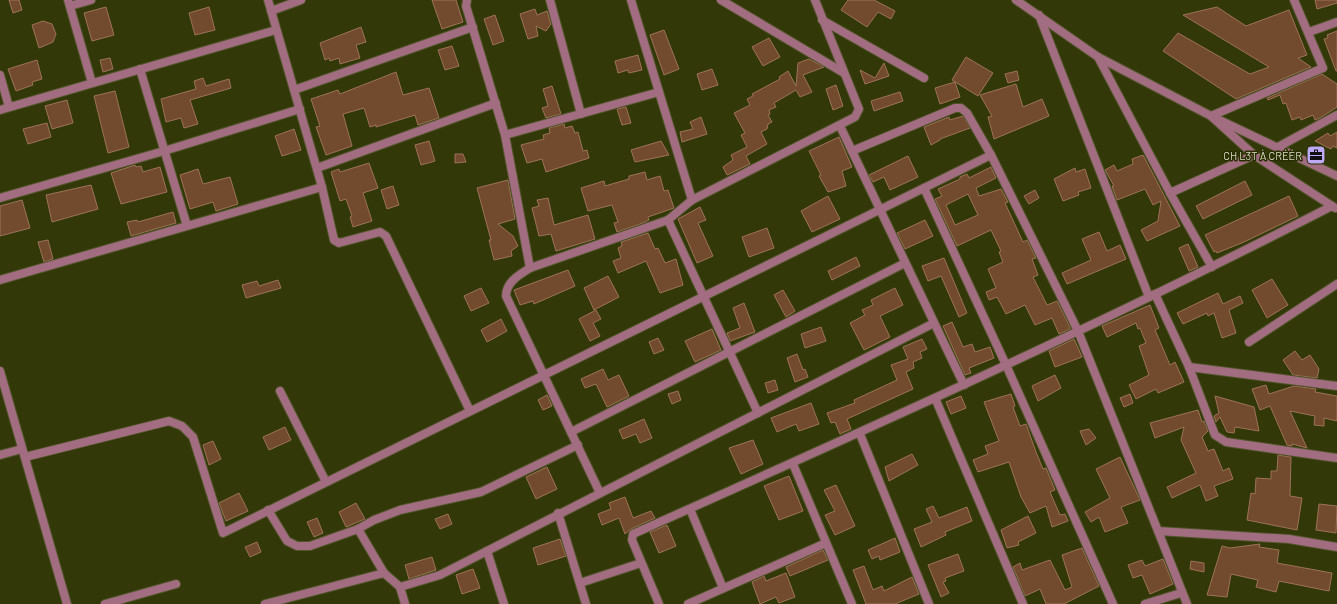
<svg xmlns="http://www.w3.org/2000/svg" width="1337" height="604" font-family="Barlow,sans-serif">
<style>
.building{fill:#724b2f;stroke:#9d7357;fill-rule:evenodd}
.lines{fill:none;stroke-linecap:round;stroke-linejoin:round}
.street-casing{stroke:#505529;stroke-width:10}
.street{stroke:#a26c81;stroke-width:8}
.labels{text-anchor:middle;dominant-baseline:central;stroke-width:3;stroke-linejoin:round;paint-order:stroke}
.poi-label{font-size:11px;fill:#d6dac1;stroke:#292e00;text-anchor:end}
</style>
<rect width="100%" height="100%" fill="#333808"/>
<g class="building">
<path d="M9,0H19L22,10L13,13Z"/>
<path d="M432,0H456L463,22L442,29Z"/>
<path d="M848,0H874L895,11L891,19L878,12L867,27L841,10Z"/>
<path d="M1315,0H1337V3L1317,9Z"/>
<path d="M106,7L114,35L92,41L84,13Z"/>
<path d="M209,7L215,30L195,35L189,13Z"/>
<path d="M1217,7L1246,26L1289,10L1307,55L1298,58L1311,67L1236,99L1163,51L1178,33L1250,74L1269,67L1183,15Z"/>
<path d="M535,9L537,15L547,11L551,24L546,31L536,26L538,36L528,39L520,14Z"/>
<path d="M495,15L504,41L493,45L484,19Z"/>
<path d="M43,21L52,24L56,34L53,42L39,48L32,25Z"/>
<path d="M361,27L366,42L356,45L360,58L340,64L339,58L330,61L329,58L325,60L320,43Z"/>
<path d="M664,30L679,69L664,75L650,35Z"/>
<path d="M1337,31V71H1336L1324,39L1328,38L1327,35Z"/>
<path d="M769,38L780,57L763,66L752,47Z"/>
<path d="M452,46L459,66L445,70L438,50Z"/>
<path d="M638,55L642,70L629,73L628,70L618,73L615,61Z"/>
<path d="M966,57L993,73L978,96L952,80Z"/>
<path d="M110,58L113,69L103,72L100,60Z"/>
<path d="M809,59L824,67L803,75L812,92L800,97L796,90L774,103L776,107L769,110L770,114L768,115L772,122L768,124L767,129L761,132L767,144L746,156L750,164L727,175L723,167L733,160L731,155L747,147L741,135L745,133L734,113L750,105L747,99L753,96L752,94L780,79L779,77L788,71L796,86L798,63Z"/>
<path d="M37,60L42,79L32,82L33,85L16,91L8,69Z"/>
<path d="M884,63L889,76L865,84L860,70L875,78Z"/>
<path d="M712,69L718,85L702,90L697,74Z"/>
<path d="M1017,71L1019,80L1008,83L1005,74Z"/>
<path d="M396,72L403,95L429,88L439,118L418,125L415,115L376,127V125L370,127L364,108L343,114L352,146L326,155L316,127L320,126L311,99L338,90L340,94Z"/>
<path d="M1322,74L1337,84V107L1320,118L1315,120L1313,115L1301,120L1300,117L1292,120L1286,103L1283,104L1280,95L1268,100L1267,98Z"/>
<path d="M203,78L206,86L229,79L231,88L190,100L198,124L184,128L181,118L166,122L161,99L196,89L194,81Z"/>
<path d="M955,82L960,97L940,104L935,88Z"/>
<path d="M1016,84L1023,107L1042,99L1049,116L994,139L988,117L992,116L980,95Z"/>
<path d="M836,85L843,106L833,110L826,89Z"/>
<path d="M552,86L561,114L546,118L542,108L548,106L543,89Z"/>
<path d="M115,91L129,147L108,153L94,96Z"/>
<path d="M900,92L903,101L874,111L871,101Z"/>
<path d="M67,100L73,123L52,129L45,106Z"/>
<path d="M626,107L631,123L622,125L617,109Z"/>
<path d="M963,116L970,128L940,139V140L931,145L924,127L949,117L950,120Z"/>
<path d="M701,117L707,134L682,142L680,132L693,129L690,122Z"/>
<path d="M47,123L51,137L28,144L23,129Z"/>
<path d="M564,124L565,128L572,126L575,133L578,132L583,151L587,150L589,158L546,172L542,159L527,163L521,145L544,139L543,135L550,133L549,128Z"/>
<path d="M294,129L301,150L282,156L275,136Z"/>
<path d="M1337,132V148L1333,146L1331,149L1315,141L1328,133L1330,136Z"/>
<path d="M839,137L852,167L842,171L846,186L828,192L819,176L821,175L809,151Z"/>
<path d="M429,141L435,161L421,165L415,145Z"/>
<path d="M661,141L669,155L635,162L631,150Z"/>
<path d="M455,154H463L466,162L455,163Z"/>
<path d="M1143,155L1180,226L1147,241L1141,230L1158,221L1161,201L1153,205L1145,189L1117,200L1112,186H1114L1105,170L1114,165L1117,171L1133,164L1132,159Z"/>
<path d="M908,156L918,177L890,190L884,177L873,182L869,175Z"/>
<path d="M369,163L378,188L363,193L372,221L353,227L350,217L352,216L346,199L340,201L331,172L339,169L340,172Z"/>
<path d="M135,165L136,167L141,166L143,172L160,167L167,192L121,204L111,173Z"/>
<path d="M991,167L996,178L976,188L979,196L1001,189L1008,202L1005,203L1023,242L1027,240L1036,258L1032,259L1038,275L1033,277L1047,305L1057,301L1070,327V329L1059,334L1052,318L1035,325L1025,305L1006,314L997,297L989,300L986,292L996,288L988,269L1003,262L999,252L1001,251L991,230L957,246L935,199L942,196L938,189L960,179V177L967,174L969,178ZM968,194L978,215L955,225L946,205Z"/>
<path d="M1075,168L1076,172L1085,169L1091,188L1078,192L1079,195L1063,201L1054,179Z"/>
<path d="M198,169L203,184L230,177L238,204L216,211L213,202L190,209L180,175Z"/>
<path d="M645,172L647,180L660,176L664,191L668,190L674,208L648,217L649,220L643,223L617,232L614,223L618,222L612,205L588,211L581,188L604,181L605,186L629,179V176Z"/>
<path d="M508,180L515,219L498,224L513,236L518,246L511,251L512,256L494,260L489,240H491L477,188Z"/>
<path d="M1245,181L1252,195L1203,219L1196,206Z"/>
<path d="M91,185L98,209L52,222L46,195Z"/>
<path d="M393,186L399,205L387,209L381,190Z"/>
<path d="M1035,190L1039,198L1029,204L1024,196Z"/>
<path d="M828,196L840,219L812,232L801,211Z"/>
<path d="M1289,196L1298,216L1244,242L1217,253L1216,251L1214,252L1205,235Z"/>
<path d="M548,198L554,225L588,215L595,239L556,251L551,234L539,236L532,208L539,206L537,200Z"/>
<path d="M22,200L30,228L0,236V206Z"/>
<path d="M700,207L706,220L698,223L713,256L697,263L678,219Z"/>
<path d="M173,212L176,223L131,236L127,222L137,220L138,222Z"/>
<path d="M925,220L933,236L905,249L897,233Z"/>
<path d="M767,228L774,248L749,257L742,237Z"/>
<path d="M1099,232L1107,251L1120,245L1126,259L1067,284L1062,273L1091,260L1082,239Z"/>
<path d="M648,233L655,249L658,248L665,263L676,259L683,285L660,293L646,261L618,273L613,261L621,258L618,248L622,246L621,242Z"/>
<path d="M48,240L53,259L44,262L38,242Z"/>
<path d="M1188,244L1198,267L1189,271L1179,248Z"/>
<path d="M856,257L860,266L832,280L828,271Z"/>
<path d="M944,258L967,313L959,317L941,276L928,281L922,266Z"/>
<path d="M568,270L575,286L534,304L533,301L520,305L514,290Z"/>
<path d="M608,276L619,297L594,310L584,288Z"/>
<path d="M1272,279L1288,305L1267,318L1252,290Z"/>
<path d="M278,280L281,288L246,298L242,285L257,281L259,286Z"/>
<path d="M481,288L489,303L471,311L464,296Z"/>
<path d="M895,288L903,305L880,316L890,337L864,350L850,323L865,315L862,310L873,305L871,300Z"/>
<path d="M783,290L795,311L786,317L774,295Z"/>
<path d="M1218,293L1223,304L1240,296L1243,303L1229,310L1236,333L1222,338L1214,313L1208,316L1207,313L1183,324L1177,313Z"/>
<path d="M744,303L755,332L730,341L727,333L740,328L733,308Z"/>
<path d="M1150,305L1159,328L1155,330L1170,365L1175,362L1184,382L1158,393L1156,389L1136,399L1129,385L1149,375L1139,346L1146,343L1140,328L1138,329L1136,323L1107,337L1102,326Z"/>
<path d="M596,310L601,319L593,323L600,336L590,341L579,319Z"/>
<path d="M501,319L507,331L487,342L481,330Z"/>
<path d="M952,322L963,347L972,344L975,352L990,347L994,358L969,368L971,373L965,375L943,326Z"/>
<path d="M821,327L826,341L805,348L801,334Z"/>
<path d="M712,329L721,350L695,362L685,341Z"/>
<path d="M658,338L664,350L654,354L649,342Z"/>
<path d="M922,339L927,349L920,352L922,358L913,362L914,368L906,372L913,389L847,419L851,429L840,434L835,422L831,423L827,413L855,403L854,400L897,380L891,365L908,359L903,347Z"/>
<path d="M1074,339L1082,357L1055,367L1049,351Z"/>
<path d="M1295,351L1302,360L1310,355L1319,369L1317,378L1293,375L1283,360Z"/>
<path d="M797,354L803,370L805,369L808,377L795,382L787,358Z"/>
<path d="M603,369L608,380L619,375L629,396L607,407L596,384L585,388L581,379Z"/>
<path d="M1055,375L1061,388L1038,401L1032,386Z"/>
<path d="M775,380L778,390L768,393L765,383Z"/>
<path d="M1266,385L1269,394L1294,386L1316,389L1315,392L1337,396V421L1324,418V426L1314,425L1315,416L1290,411L1307,448L1292,444V446L1287,445L1270,406L1260,410L1252,389Z"/>
<path d="M678,391L681,400L672,404L668,394Z"/>
<path d="M1011,394L1015,406L1013,407L1020,426L1026,424L1036,452L1043,469L1046,468L1055,490L1050,492L1060,515L1065,514L1068,521L1052,527L1046,506L1030,513L1021,497L1009,462L978,472L973,460L988,454L985,446L999,441L984,402Z"/>
<path d="M1130,394L1133,403L1124,407L1120,398Z"/>
<path d="M547,395L552,406L543,410L538,400Z"/>
<path d="M961,396L966,408L951,414L946,402Z"/>
<path d="M1215,396L1254,407L1259,431L1235,427L1234,433L1227,432L1220,417L1216,422L1214,416L1219,413Z"/>
<path d="M811,403L819,424L799,431L796,424L777,432L771,418Z"/>
<path d="M1198,410L1202,422L1204,421L1208,431L1202,437L1208,451L1214,449L1223,471L1229,468L1233,479L1214,486L1218,496L1206,501L1200,485L1172,498L1167,487L1196,473L1181,440L1184,427L1155,438L1150,423Z"/>
<path d="M644,419L652,438L640,443L636,434L623,439L619,430Z"/>
<path d="M285,427L291,440L269,450L263,437Z"/>
<path d="M1089,429L1096,438L1086,445L1080,431Z"/>
<path d="M753,440L763,464L741,474L729,448Z"/>
<path d="M213,441L221,459L209,465L203,445Z"/>
<path d="M912,454L918,465L889,481L885,467Z"/>
<path d="M1278,455L1291,457L1290,496L1302,498L1297,530L1247,520L1251,493L1255,494L1256,478L1271,479V471H1277Z"/>
<path d="M1120,457L1140,500L1121,507L1128,523L1105,532L1099,517L1091,522L1085,512L1110,498L1096,469Z"/>
<path d="M547,467L557,489L536,499L526,477Z"/>
<path d="M789,476L803,511L779,520L764,486Z"/>
<path d="M836,485L855,526L835,535L825,515L835,511L824,490Z"/>
<path d="M239,493L248,511L226,521L219,503Z"/>
<path d="M625,497L633,518L651,511L655,518L631,529L625,534L619,518L602,525L598,514L611,509L609,503Z"/>
<path d="M356,503L365,519L346,527L339,512Z"/>
<path d="M1319,504L1337,506L1336,533L1316,530Z"/>
<path d="M933,506L939,518L967,507L972,521L945,532L946,535L921,547L914,529L932,522L926,509Z"/>
<path d="M448,514L452,524L440,529L435,519Z"/>
<path d="M1028,516L1036,533L1018,542L1019,545L1007,548L1001,530Z"/>
<path d="M317,518L323,533L314,537L307,522Z"/>
<path d="M667,525L676,546L659,553L650,532Z"/>
<path d="M895,538L900,552L880,560L879,556L872,559L868,550Z"/>
<path d="M560,539L566,556L538,565L533,548Z"/>
<path d="M257,542L261,552L250,557L245,547Z"/>
<path d="M1260,544L1259,547L1279,550L1277,563L1332,573L1329,591L1279,581L1276,592L1256,587L1258,580L1231,574L1227,597L1207,595L1222,546L1230,548Z"/>
<path d="M1082,548L1099,586L1064,604H1046L1040,589L1025,596L1013,567L1020,563L1022,570L1050,560L1065,590L1072,587L1062,555Z"/>
<path d="M823,550L828,560L790,576L786,567Z"/>
<path d="M958,554L964,571L945,578L946,581L943,582L949,593L941,597L928,565Z"/>
<path d="M432,557L436,570L409,579L405,565Z"/>
<path d="M1163,559L1173,584L1150,594L1142,575L1133,578L1128,565L1142,560L1145,566Z"/>
<path d="M1191,561L1204,563V572L1190,569Z"/>
<path d="M864,566L873,590L882,586L884,591L912,577L919,594L895,604H866L853,570Z"/>
<path d="M473,569L480,588L462,594L456,575Z"/>
<path d="M786,573L795,597L779,603L776,597L760,604L752,582L764,576L766,581Z"/>
</g>
<g class="lines">
<defs>
<g id="street">
<path d="M68,0L92,83"/>
<path d="M268,0L322,187L334,240L339,243L380,232L386,236L470,411"/>
<path d="M467,0L466,6L505,135L530,268"/>
<path d="M550,0L581,114"/>
<path d="M631,0L692,200"/>
<path d="M721,0L844,73"/>
<path d="M1016,0L1098,57L1211,116L1337,176"/>
<path d="M1294,0L1323,68L1211,116L1254,155L1335,208"/>
<path d="M70,6L91,0"/>
<path d="M271,11L301,0"/>
<path d="M1039,15L1149,297"/>
<path d="M822,20L924,78"/>
<path d="M1309,32L1337,22"/>
<path d="M1098,57L1170,193L1212,267"/>
<path d="M140,69L187,226"/>
<path d="M0,75L9,107"/>
<path d="M294,90L473,27"/>
<path d="M0,110L276,30"/>
<path d="M840,126L964,385"/>
<path d="M505,135L659,92"/>
<path d="M1278,147L1337,115"/>
<path d="M852,151L955,108H961L967,113L991,155L1078,331L1158,531L1289,539L1337,547"/>
<path d="M317,168L496,103"/>
<path d="M924,188L1006,365L1113,604"/>
<path d="M1170,193L1254,155"/>
<path d="M0,198L164,151L300,109"/>
<path d="M668,220L758,413"/>
<path d="M0,280L322,187"/>
<path d="M1155,294L1189,367L1215,435L1226,442L1337,458"/>
<path d="M1249,342L1337,284"/>
<path d="M1189,367L1337,386"/>
<path d="M0,371L67,604"/>
<path d="M280,391L326,482"/>
<path d="M935,398L1023,604"/>
<path d="M571,432L905,263"/>
<path d="M860,434L929,604"/>
<path d="M0,455L22,449"/>
<path d="M25,457L169,421L182,426L193,437L223,533L991,155"/>
<path d="M793,464L852,604"/>
<path d="M600,493L506,296C506,282 519,275 530,268L668,220L692,200L855,117L859,109L815,0"/>
<path d="M690,509L723,588"/>
<path d="M268,510L287,541L297,546H310L358,529L374,520L400,510L481,492L578,445"/>
<path d="M558,513L586,604"/>
<path d="M358,529L384,573L400,587L440,575L934,323"/>
<path d="M1158,531L1187,604"/>
<path d="M487,551L504,604"/>
<path d="M580,583L641,563"/>
<path d="M400,587L405,604"/>
<path d="M105,604L176,584"/>
<path d="M265,604L384,573"/>
<path d="M659,604L632,540L633,534C868,429 1103,324 1332,206"/>
<path d="M688,604L826,543"/>
<path d="M1145,604L1181,593"/>
</g>
</defs>
<use href="#street" class="street-casing"/>
<use href="#street" class="street"/>
</g>
<defs>
<symbol id="office-square" viewBox="-11 -11 22 22"><rect x="-9" y="-9" width="18" height="18" rx="4" fill="#bda9f5" stroke="#292e00"/><path d="M-6-3h4V-5.5h4V-3h4V5H-6ZM-1-4.5V-3h2v-1.5ZM-6 0V1H6V0Z" fill="#111"/></symbol>
</defs>
<g fill-rule="evenodd">
<use href="#office-square" x="1305" y="144" width="22" height="22"/>
</g>
<g class="labels">
<g class="poi-label">
<text x="1302" y="155">CH L3T À CRÉÉR</text>
</g>
</g>
</svg>
